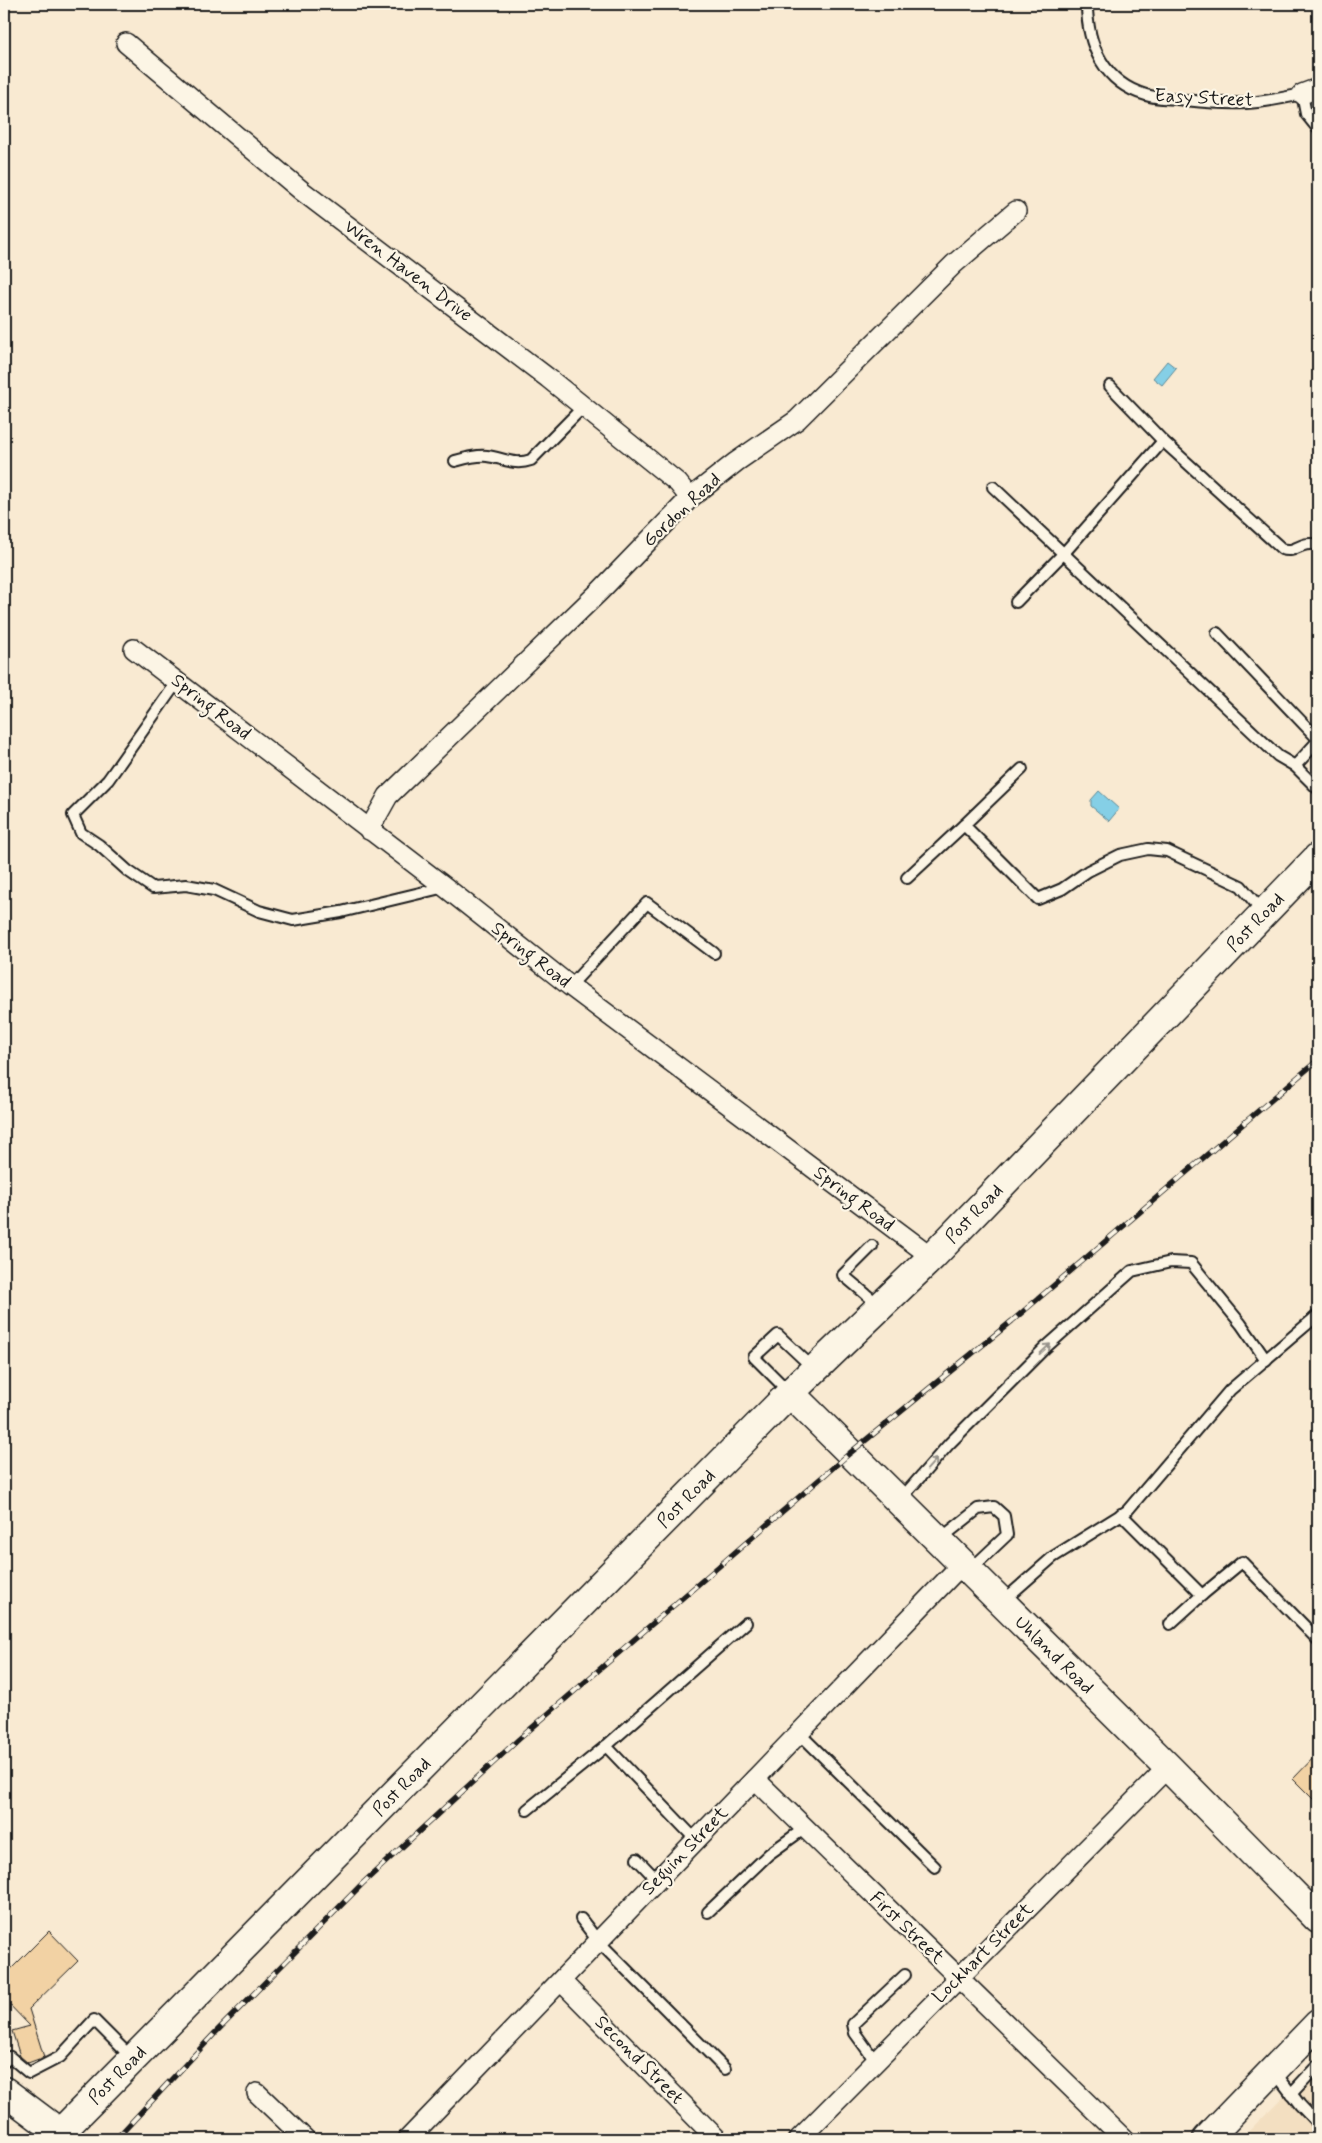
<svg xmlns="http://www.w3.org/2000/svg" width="1322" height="2143" font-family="Mynerve,sans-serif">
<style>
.built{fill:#f3dfc1}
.water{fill:#85cfe6;stroke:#5b8795}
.building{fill:#f2d2a4;stroke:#1c1c1c}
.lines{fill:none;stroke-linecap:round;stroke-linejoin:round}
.lane-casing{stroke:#1c1c1c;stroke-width:14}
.street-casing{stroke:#1c1c1c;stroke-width:22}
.secondary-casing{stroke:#1c1c1c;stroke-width:31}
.lane{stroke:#fcf5e5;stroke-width:10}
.street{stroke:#fcf5e5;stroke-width:19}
.secondary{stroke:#fcf5e5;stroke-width:28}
.rail-casing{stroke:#1c1c1c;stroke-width:5.5}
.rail{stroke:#fcf5e5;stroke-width:4;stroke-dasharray:11;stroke-linecap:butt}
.oneway{stroke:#97938b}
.labels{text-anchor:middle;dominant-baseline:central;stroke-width:4.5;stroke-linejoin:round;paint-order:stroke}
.street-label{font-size:19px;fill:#1c1c1c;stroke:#fcf5e5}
</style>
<rect width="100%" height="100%" fill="#f9ead2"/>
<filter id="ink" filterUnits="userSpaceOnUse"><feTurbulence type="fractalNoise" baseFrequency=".02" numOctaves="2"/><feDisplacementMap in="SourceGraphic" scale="10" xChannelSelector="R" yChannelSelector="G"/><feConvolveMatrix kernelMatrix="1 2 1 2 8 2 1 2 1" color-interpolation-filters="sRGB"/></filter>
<g filter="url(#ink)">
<path class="built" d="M1318,2061V2139H1241Z"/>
<g class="water">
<path d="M1167,361L1176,368L1162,385L1153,378Z"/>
<path d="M1099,791L1119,809L1109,821L1091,806V800Z"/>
</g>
<g class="building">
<path d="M1318,1753V1804L1293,1779Z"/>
<path d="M49,1931L78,1961L29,2009L44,2057L28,2063L20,2056L12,2031L30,2026L4,1999V1976Z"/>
</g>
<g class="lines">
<defs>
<g id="lane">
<path d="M1087,4C1087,45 1104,83 1146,95C1158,99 1172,98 1185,100C1204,102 1226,104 1246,103C1265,102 1284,98 1302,94L1306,114L1318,129"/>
<path d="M1110,386L1163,441L1282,549C1297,554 1299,540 1318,545"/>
<path d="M455,461C466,458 476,455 487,456C504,458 514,466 531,460L584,406"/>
<path d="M993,487L1278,756L1295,766L1318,789"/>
<path d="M1016,602L1064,553L1163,441"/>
<path d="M1217,633L1318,739"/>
<path d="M177,682L108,780L73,815L81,833L99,845L128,871L153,888L186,885L214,890L259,911L293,920L341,912L445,887"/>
<path d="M1295,766L1318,741"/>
<path d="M1022,769L964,825L1038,899L1062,889L1088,871L1120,855L1148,849L1167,851L1241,886L1263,912"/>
<path d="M907,878L964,825"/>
<path d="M570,986L647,903L714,953"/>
<path d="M872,1246L843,1275L880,1306"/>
<path d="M789,1392L754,1357L778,1335L813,1368"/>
<path d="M900,1500L949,1444L1045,1348L1132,1271L1171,1262L1191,1263L1241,1324L1266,1360"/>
<path d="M1121,1514L1202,1595L1242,1562L1318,1640"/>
<path d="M939,1540L978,1509L994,1507L1004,1516L1007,1535L971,1569"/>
<path d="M1002,1602L1053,1557L1127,1511L1230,1390L1318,1315"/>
<path d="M1170,1624L1202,1595"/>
<path d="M799,1733L935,1867"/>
<path d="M527,1810L606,1746"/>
<path d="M696,1840L606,1746L746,1623"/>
<path d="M637,1859L657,1880"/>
<path d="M708,1912L769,1854L805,1828"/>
<path d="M581,1919L598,1941L725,2069"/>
<path d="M4,2062L10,2057L29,2073L60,2057L94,2020L132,2058"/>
<path d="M876,2062L855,2033L853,2024L905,1975"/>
<path d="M1274,2071L1300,2105L1318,2124"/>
<path d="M1291,2094L1318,2065"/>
</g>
<g id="street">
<path d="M126,43L302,191L548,378L678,483L690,498"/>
<path d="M1302,94L1318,88"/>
<path d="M134,649L445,887L570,986L932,1257"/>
<path d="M369,830L388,796L600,591L690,498L736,462L797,420L954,264L1016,211"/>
<path d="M755,1779L1124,2139"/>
<path d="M561,1981L717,2139"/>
<path d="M257,2093L305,2139"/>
<path d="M408,2139L962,1564"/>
<path d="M799,2139L1168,1767"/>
</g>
<g id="secondary">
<path id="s1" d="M790,1393L1168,1767L1318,1919"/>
<path d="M4,2091L60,2133"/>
<path id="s2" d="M54,2139L790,1393L932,1257L1318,857"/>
<path d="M1207,2139L1318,2024"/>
</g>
</defs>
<use href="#lane" class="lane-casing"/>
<use href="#street" class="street-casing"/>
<use href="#secondary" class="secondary-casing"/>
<use href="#lane" class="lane"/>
<use href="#street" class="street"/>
<use href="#secondary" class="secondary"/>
<defs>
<path id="rail" d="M116,2139L215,2033L362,1884L519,1739L850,1453L1012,1321L1318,1060"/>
</defs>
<use href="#rail" class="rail-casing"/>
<use href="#rail" class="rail"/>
</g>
<defs><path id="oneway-shaft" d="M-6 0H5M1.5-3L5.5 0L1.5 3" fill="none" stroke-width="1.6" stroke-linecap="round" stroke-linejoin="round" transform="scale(1.25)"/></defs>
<g class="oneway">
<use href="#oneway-shaft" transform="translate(1045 1349) rotate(-43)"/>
<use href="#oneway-shaft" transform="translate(932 1464) rotate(-48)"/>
</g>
</g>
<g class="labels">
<g class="street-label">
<text transform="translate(1204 98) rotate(3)">Easy Street</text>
<text transform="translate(408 271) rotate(37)">Wren Haven Drive</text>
<text transform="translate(682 510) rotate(-43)">Gordon Road</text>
<text transform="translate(211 707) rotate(38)">Spring Road</text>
<text stroke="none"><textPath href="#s2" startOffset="1710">Post Road</textPath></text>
<text transform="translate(531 955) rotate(38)">Spring Road</text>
<text transform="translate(854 1199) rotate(37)">Spring Road</text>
<text stroke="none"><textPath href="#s2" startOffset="1305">Post Road</textPath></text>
<text stroke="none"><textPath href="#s2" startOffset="900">Post Road</textPath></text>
<text stroke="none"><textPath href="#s1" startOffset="372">Uhland Road</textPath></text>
<text stroke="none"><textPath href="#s2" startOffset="495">Post Road</textPath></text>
<text transform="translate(685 1851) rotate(-46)">Seguin Street</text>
<text transform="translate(907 1928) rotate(44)">First Street</text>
<text transform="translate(983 1953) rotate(-45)">Lockhart Street</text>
<text transform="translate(639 2060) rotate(45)">Second Street</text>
<text stroke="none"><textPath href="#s2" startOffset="90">Post Road</textPath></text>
</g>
</g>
<rect width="1322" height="2143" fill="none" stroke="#fcf5e5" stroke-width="20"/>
<rect x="10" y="10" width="1302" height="2123" fill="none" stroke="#1c1c1c" stroke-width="2" filter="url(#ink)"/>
</svg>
